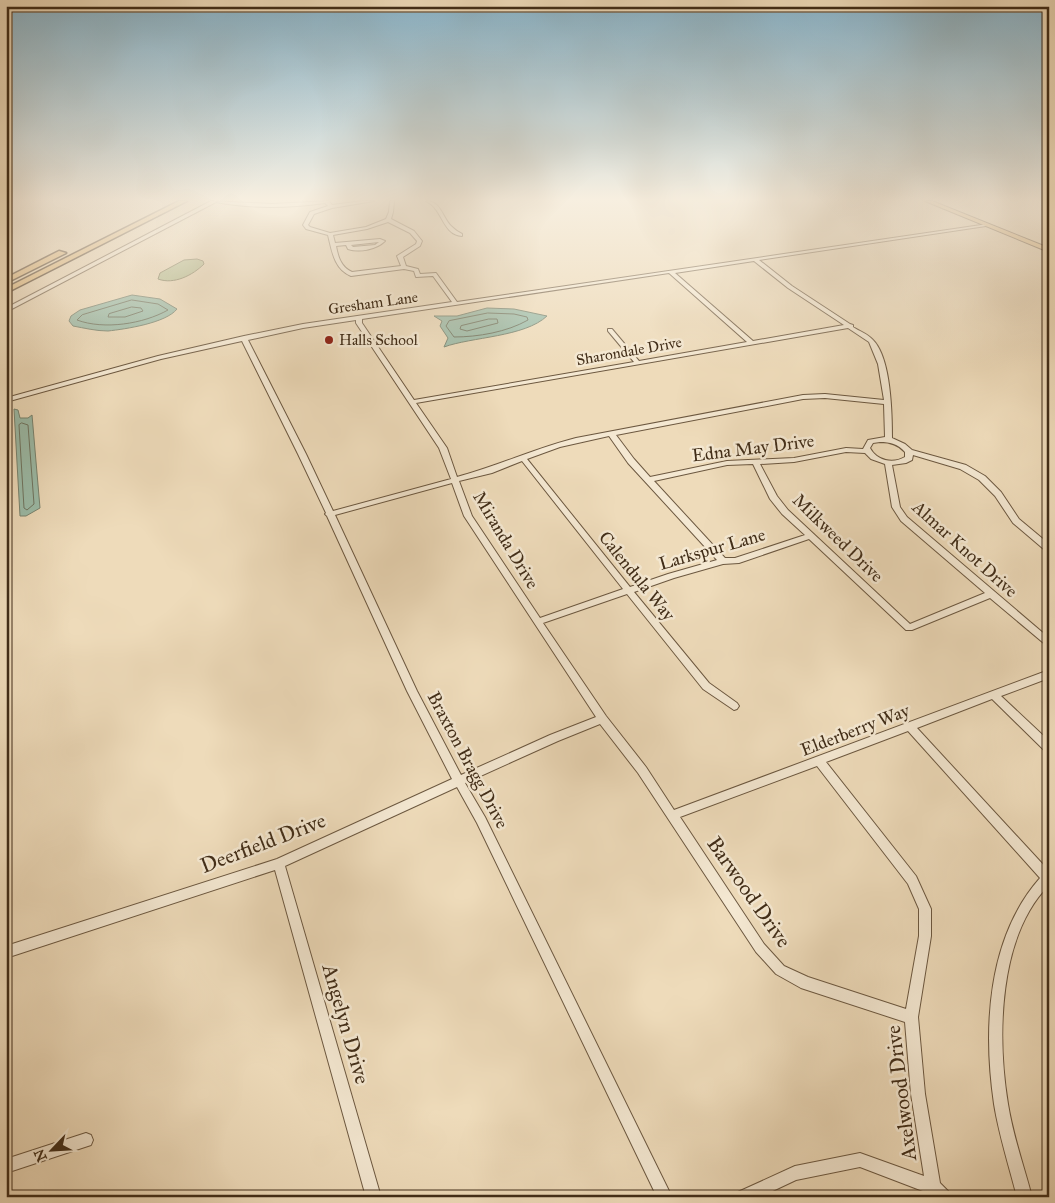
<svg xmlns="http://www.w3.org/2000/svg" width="1055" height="1203" font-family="'IM FELL Great Primer',serif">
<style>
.green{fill:#b5c192;stroke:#7b7755}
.water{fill:#9bbca9;stroke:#77836f}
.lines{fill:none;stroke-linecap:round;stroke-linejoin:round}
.shore{stroke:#6e7460;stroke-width:1}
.minor-casing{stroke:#6c5840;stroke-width:2}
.major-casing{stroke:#412d18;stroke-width:2}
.highway-casing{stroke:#412d18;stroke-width:3}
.minor{fill:#f4e8d2;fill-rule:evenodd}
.major{fill:#e7be7d;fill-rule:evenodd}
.highway{fill:#e7be7d;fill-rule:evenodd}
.poi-dot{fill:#8f2418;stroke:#f4e8d2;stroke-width:2}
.labels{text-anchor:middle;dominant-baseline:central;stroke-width:5;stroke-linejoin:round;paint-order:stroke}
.far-street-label{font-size:15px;fill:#412d18;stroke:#f4e8d2}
.far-poi-label{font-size:15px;fill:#412d18;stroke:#f4e8d2;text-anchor:start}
.street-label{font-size:18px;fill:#412d18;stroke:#f4e8d2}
.near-street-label{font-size:21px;fill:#412d18;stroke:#f4e8d2}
</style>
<rect width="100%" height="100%" fill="#eedbba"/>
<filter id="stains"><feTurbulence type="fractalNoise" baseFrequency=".004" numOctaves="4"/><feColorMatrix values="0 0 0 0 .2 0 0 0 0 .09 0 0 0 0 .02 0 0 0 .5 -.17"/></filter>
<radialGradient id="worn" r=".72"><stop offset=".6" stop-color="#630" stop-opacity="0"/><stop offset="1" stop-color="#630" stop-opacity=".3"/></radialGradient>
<path class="green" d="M197,259L203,261L204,264C193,275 174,285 158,279L160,273L184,260Z"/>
<g class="water">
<path d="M132,295L160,299L177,309C166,323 126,329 108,331C96,331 84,328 73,326L69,321L71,316L80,310Z"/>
<path d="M487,308L514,309L547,316C525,337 471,337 444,347L448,338L440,326L442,321L434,316H457Z"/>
<path d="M14,409L18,410L20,418H28L32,415L40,508L26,516H20Z"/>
</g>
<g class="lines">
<g class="shore">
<path d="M132,300L158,304L168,310C143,324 104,330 77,320L82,315Z"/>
<path d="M132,307L141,308L143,311L125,317H108L109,314Z"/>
<path d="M488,313L514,314L527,317L528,320C507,332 478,337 454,337L446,326L449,321Z"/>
<path d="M489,319H497L498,323L467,331L460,329L461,326Z"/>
<path d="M22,423L28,425L34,504L27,510L24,508L19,425Z"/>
</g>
<defs>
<g id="minor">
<path d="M211,201L272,204L329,201L332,205L363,201H374L332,208L314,214L308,225L310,227L330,233L366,227L386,219L389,212L390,201H394L393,212L391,219L414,231L422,241L420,246L403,257L406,266L418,269L420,274L436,273L457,302L988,224V226H986L759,260L792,286L850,324L853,325V327C859,331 868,334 873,340C891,358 892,414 892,438L905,444L912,450L966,465L985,476L1001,492L1019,519L1049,544V552L1046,551L1013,523L995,496L979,480L960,469L913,455L912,460L906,463L892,465L900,507L907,517L1049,638V646L1046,645L990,598L912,630H906L809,539L739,563L723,564L674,578L634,592L709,683L737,703L739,706L737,709L734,710L703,689L627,594L543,623L606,716L646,767L674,810L1049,670V678L1001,696L1049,741V752L1045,751L992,699L917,728L1049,871V885C998,936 997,1037 1008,1104C1013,1136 1024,1166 1032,1197H1017C1009,1166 999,1135 994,1104C983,1029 987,938 1040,878L908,731L826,762L916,876L931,909V936L918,1017L925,1094L940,1183L949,1192L951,1197H933L928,1193L860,1167L796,1180L760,1197H736L738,1192L795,1166L860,1153L924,1176L911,1094L905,1022L801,988L776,974L756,952L638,773L600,724L558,741L465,783L485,817L672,1197H657L477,823L457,787L285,866L381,1197H366L275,870L6,958V946L277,859L452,779L407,691L327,516L325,514L326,513L298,454L242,341L161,359L6,402V398L158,356L244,336L303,324L452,302L433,276L416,277L414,271L404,269L351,276C334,269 332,251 328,235L306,229L303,225L310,212L328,206L325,203C288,208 252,209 216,202L6,312V308ZM388,222L410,233L417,241L416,244L397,256L401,266L352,272C341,267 338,257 336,246L346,245L348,249C360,253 377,249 385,241L380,239L335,243L333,235L367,229ZM379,242L375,245L353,247L351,245ZM754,261L788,288L844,325L753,341L675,273ZM669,273L747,342L639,361L612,329H608V331L634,362L414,400L362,323V319ZM356,320V323L439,448L451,479L333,511L306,454L248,340L303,328ZM848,328L869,342L878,364L884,400L825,394L803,395L576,438C536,448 498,466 457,477L447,448L416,403ZM825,398L884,404L885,437L868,440L863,449L846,448L794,458L727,461L650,477L634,459L616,435L803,399ZM609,436L628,463L717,560L668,574L630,587L527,459L560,447ZM880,442C890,442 898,444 905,452V457C893,464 877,461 870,448L873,443ZM846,452L865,453L871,459L885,464L892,507L901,521L985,593L910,624L788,510L777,496L760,464L794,462ZM522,461L623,589L540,618L472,516L459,481L492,473ZM753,464L770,499L782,514L805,535L735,558H725L654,481L727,465ZM452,483L464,516L596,717L550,735L461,775L417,691L335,515ZM817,766L908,884L919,909V936L906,1009L808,977L784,966L764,944L680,817Z"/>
<path d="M426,201C441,201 442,217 451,226C454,229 458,232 462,234V236C445,235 443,215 432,205C430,203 428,202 426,201Z"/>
<path d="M86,1133L91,1135L93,1140L91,1145L6,1173V1159Z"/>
</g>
<path id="major" d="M925,201H932L1049,248V252Z"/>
<g id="highway">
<path d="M179,201H187L6,293V288Z"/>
<path d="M59,251L66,253L6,283V278Z"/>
</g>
</defs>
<use href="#minor" class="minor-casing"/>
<use href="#major" class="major-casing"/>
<use href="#highway" class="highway-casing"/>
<use href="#minor" class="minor"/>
<use href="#major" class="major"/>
<use href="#highway" class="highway"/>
</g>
<linearGradient id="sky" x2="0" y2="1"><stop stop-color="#89b7cf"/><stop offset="0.54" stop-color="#f7efe0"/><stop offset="1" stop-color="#f7efe0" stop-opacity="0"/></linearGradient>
<rect width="1055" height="369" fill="url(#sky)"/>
<circle class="poi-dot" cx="329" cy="340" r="5"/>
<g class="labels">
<g class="far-street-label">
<text transform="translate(373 303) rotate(-8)">Gresham Lane</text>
<text transform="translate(629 351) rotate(-10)">Sharondale Drive</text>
</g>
<g class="far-poi-label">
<text x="339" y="340">Halls School</text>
</g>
<g class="street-label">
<text transform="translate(753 448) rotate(-7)">Edna May Drive</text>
<text transform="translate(838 538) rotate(44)">Milkweed Drive</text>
<text transform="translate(506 540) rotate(59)">Miranda Drive</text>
<text transform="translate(712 549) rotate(-16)">Larkspur Lane</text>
<text transform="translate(965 549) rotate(42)">Almar Knot Drive</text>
<text transform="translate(637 576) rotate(51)">Calendula Way</text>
<text transform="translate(855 730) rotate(-21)">Elderberry Way</text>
<text transform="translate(468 760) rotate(62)">Braxton Bragg Drive</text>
</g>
<g class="near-street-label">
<text transform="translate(263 843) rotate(-21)">Deerfield Drive</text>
<text transform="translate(749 892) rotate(55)">Barwood Drive</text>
<text transform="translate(346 1024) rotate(74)">Angelyn Drive</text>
<text transform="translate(901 1093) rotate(-97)">Axelwood Drive</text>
</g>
</g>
<rect width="1055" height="1203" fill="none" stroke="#eedbba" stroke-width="25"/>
<rect x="8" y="8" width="1040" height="1188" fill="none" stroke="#412d18" stroke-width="2.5"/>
<rect x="12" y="12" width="1030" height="1178" fill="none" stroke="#412d18"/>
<g transform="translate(52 1150) rotate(245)" stroke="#f4e8d2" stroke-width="4" paint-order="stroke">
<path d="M0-4L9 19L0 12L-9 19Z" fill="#412d18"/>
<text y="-8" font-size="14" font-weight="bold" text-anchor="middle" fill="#412d18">N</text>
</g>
<rect width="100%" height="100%" filter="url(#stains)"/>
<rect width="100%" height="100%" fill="url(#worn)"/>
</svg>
